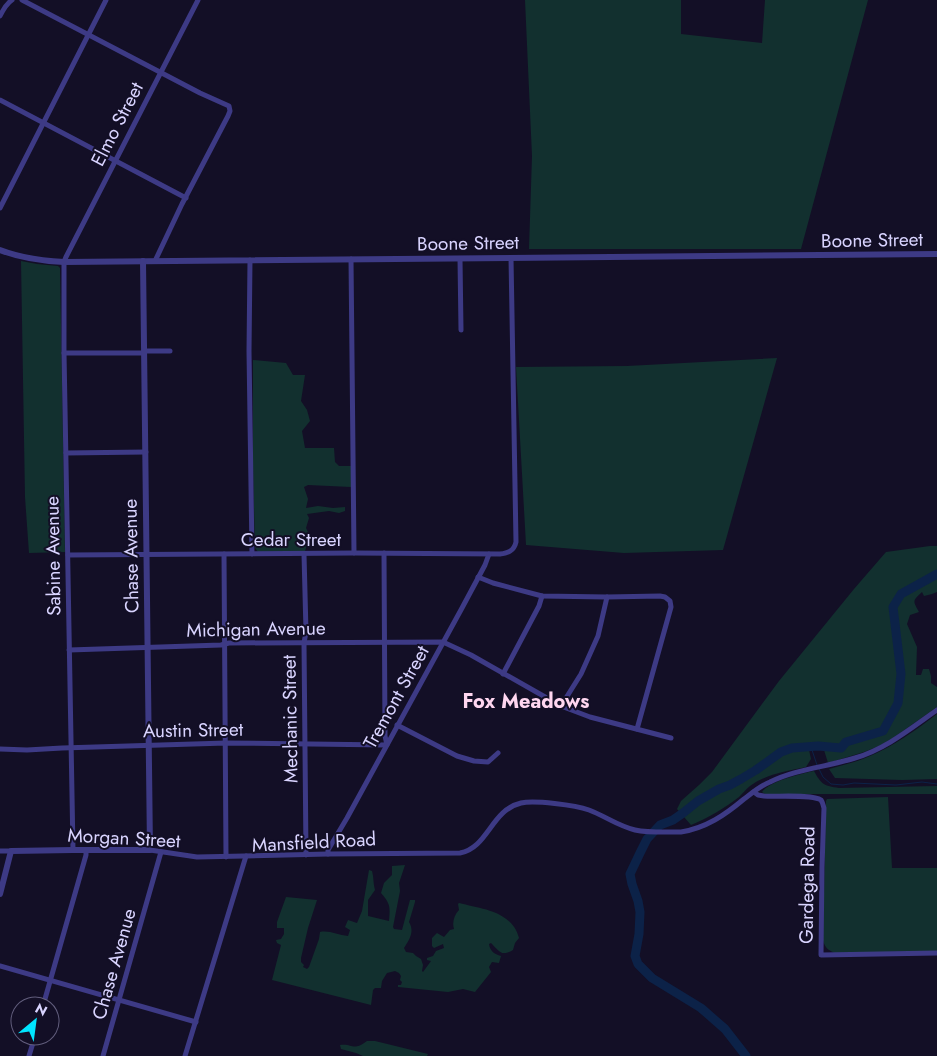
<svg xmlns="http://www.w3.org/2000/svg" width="937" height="1056" font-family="Jost,sans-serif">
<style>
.green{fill:#12302f}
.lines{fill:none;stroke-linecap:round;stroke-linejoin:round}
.stream{stroke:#0c2248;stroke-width:1}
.river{stroke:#0c2248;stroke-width:9}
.minor{stroke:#3d3a85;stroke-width:5}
.tertiary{stroke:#3d3a85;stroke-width:6}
.labels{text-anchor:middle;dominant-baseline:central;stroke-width:4;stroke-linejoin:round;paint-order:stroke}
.street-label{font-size:19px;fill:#d9d4ff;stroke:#130f26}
.neighbourhood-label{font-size:20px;font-weight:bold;fill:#ffd6f0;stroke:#130f26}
</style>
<rect width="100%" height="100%" fill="#130f26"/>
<g class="green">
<path d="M525,0H681V34L762,43L765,0H868L801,249H529L532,156Z"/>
<path d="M21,261L37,264L58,266L60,268L65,552L29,553L25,497Z"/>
<path d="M777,358L723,550L624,553L526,545L516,367L627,366Z"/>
<path d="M253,360L286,363L293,375H305L301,401L307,410L310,421L302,431L305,448H334L335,462L339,466H351V487L308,485L304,487L308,499L306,508L318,506L333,508L345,507V511L339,513L329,511L307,514L309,518L306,528L310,536L305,551L261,552H258L255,548L253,466Z"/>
<path d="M930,546H937V592L932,594L924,596L922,592C912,601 913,601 919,612L910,615L907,624L917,647L916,675H921L923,669H929L931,676V683L937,687V707L893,738L879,746L864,752L828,763L824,750H809L811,759L806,767C787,771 766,774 750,786C746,789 743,793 739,797C725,808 708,818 691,825L677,809L681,801L699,785L712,772L779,681L854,589L886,552Z"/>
<path d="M937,714V779L902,780L835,778L829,769C843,765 857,762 870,756C894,746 916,730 937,714Z"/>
<path d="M814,771C821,784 824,786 839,788L937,786V794H765L762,792C770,781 801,774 814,771Z"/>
<path d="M888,797L892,868H937V951L835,953C828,950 825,948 823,940L826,801L827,799Z"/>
<path d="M405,865L399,883L400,891L393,927L394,929L402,930L410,900H415V902L409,922C415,932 409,940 404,948L406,952L413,953L416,956L421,959L423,965L422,971L423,972L431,961L427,960V958L433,956L436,951L444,948L443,944L434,948L432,946V938L437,933L444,937L450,930L454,929C452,923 454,915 459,910L458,904L459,903C482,909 512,911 519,938L515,943L513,950C501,957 499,951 491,943L489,944C490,951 494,954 501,956L499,963L492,962L489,967L491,972L475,992L463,989L448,992L398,987V985H401L402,982L400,980L401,976L399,973L395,971L387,973L382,981L381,988H375L373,990L371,1005L272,980L281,945L277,943L276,940L281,939L284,934V928H277V922L286,897L317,900L308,928L301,958V962L304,965L303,967L307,969L309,967L319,939L320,932C329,930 338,935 348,936L350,930L345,927L348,920L357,923L362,911L369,870L372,871C374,878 373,884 375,890L368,900V916L389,921C390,908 391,904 381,893L384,883L392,875V866Z"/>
<path d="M367,1041H375L428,1054L427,1056H363L356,1053L341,1049L340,1045C353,1043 352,1052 367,1041Z"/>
</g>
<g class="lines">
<g class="stream">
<path d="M811,747L817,765"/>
<path d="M819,769L823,777L831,784L843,785L854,783L896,785L922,782L937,784"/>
</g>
<path class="river" d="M746,1056L725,1029L701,1008L652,978L638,964L635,956L639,934L640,912L638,901L632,884L630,874L640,853L647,839L660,825L673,820L683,813L698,801L719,789L730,785L741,779L756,770L781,752L792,748L818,746L841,748L846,742L883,731L898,703L901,674L893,607L901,594L937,574"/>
<g class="minor">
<path d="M22,0L200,93L229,106L230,111L228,116L182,204L155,261"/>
<path d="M0,16C3,10 6,4 12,0"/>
<path d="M0,100L186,198"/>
<path d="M0,208L106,0"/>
<path d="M351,259L354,553"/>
<path d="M460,259L461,330"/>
<path d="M250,260L249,351L252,554"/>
<path d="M144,351H170"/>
<path d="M64,353H144"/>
<path d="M66,453L146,452"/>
<path d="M224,554L226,857"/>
<path d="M304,554L306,632L304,643L306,855"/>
<path d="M68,555L354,553L500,554C508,553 514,551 516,542L511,258"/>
<path d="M478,577L493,583L542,596L607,597L660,596L665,597L670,601L671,607L637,729"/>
<path d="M69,650L221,645L229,643L443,642L471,655L561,706L590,717L671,738"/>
<path d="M503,674L539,606L542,596"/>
<path d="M561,706L581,674L598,636L607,597"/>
<path d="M397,725L457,756L474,761L488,762L498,753"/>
<path d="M0,749L27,750L62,748L226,743L387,745L385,736L384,553"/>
<path d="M754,792L758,795L764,796C775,797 813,794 821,800C823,803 823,805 824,808L822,867L821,955L937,953"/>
<path d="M73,850L64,353V262L66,257L198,0"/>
<path d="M150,850L197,857L328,854L460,853C488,848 491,810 521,803C534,800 575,805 589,810C605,816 618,826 635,830C649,833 666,832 681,832C706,828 725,815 744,799C752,793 760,786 770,782C796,769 827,767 855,758C886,749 911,728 937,710"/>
<path d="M0,851H11"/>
<path d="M328,854V850L347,818L462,608L485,565L489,554"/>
<path d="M0,966L196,1022"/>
<path d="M43,1006L86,855V850"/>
<path d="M29,1056L35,1036"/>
<path d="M103,1056L161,852"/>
<path d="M185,1056L246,856"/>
</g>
<g class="tertiary">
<path d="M0,250C21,258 42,261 64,262L937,254"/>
<path d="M0,894L11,851L73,850H150L143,261"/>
</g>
</g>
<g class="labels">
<g class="street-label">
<text transform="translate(117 124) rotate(-63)">Elmo Street</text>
<text transform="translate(872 240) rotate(-1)">Boone Street</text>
<text transform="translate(468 243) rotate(-1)">Boone Street</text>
<text x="291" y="539">Cedar Street</text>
<text transform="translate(53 556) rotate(-91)">Sabine Avenue</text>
<text transform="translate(131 556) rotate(-91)">Chase Avenue</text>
<text transform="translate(256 629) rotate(-1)">Michigan Avenue</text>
<text transform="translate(396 697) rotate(-61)">Tremont Street</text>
<text transform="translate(290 719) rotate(-91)">Mechanic Street</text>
<text transform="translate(193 730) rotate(-1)">Austin Street</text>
<text transform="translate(124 838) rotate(3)">Morgan Street</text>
<text transform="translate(314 842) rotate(-3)">Mansfield Road</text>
<text transform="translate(807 885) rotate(-89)">Gardega Road</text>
<text transform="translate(114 964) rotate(-74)">Chase Avenue</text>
</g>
<g class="neighbourhood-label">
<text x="526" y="701">Fox Meadows</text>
</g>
</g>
<g transform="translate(35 1021) rotate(29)"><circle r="24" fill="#130f26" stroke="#625e7d"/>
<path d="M0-4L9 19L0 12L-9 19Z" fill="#00e5ff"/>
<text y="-8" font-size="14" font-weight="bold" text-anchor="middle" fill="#d9d4ff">N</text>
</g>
</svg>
